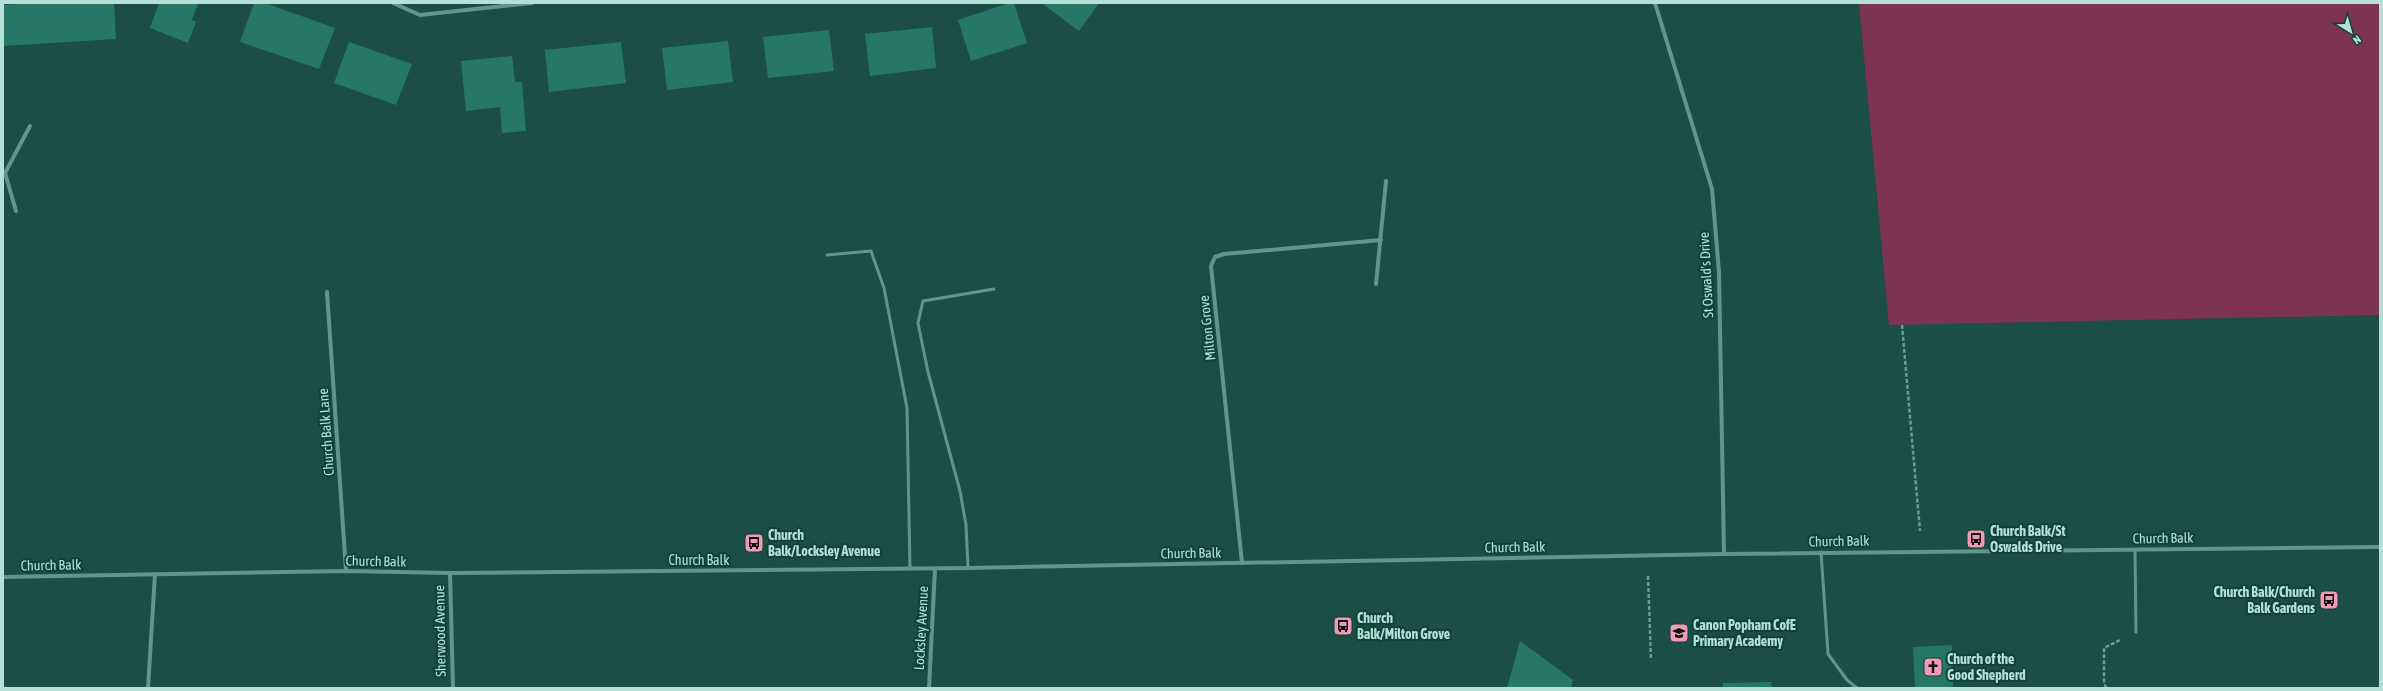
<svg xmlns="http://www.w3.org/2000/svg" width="2383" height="691" font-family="'Asap Condensed',sans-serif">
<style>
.green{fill:#7d3450}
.building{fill:#277768}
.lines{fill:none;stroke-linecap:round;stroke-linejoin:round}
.path{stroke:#6d9b91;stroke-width:2.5;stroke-dasharray:4 2;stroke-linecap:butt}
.lane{stroke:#61978a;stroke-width:3}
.street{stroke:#61978a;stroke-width:4}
.labels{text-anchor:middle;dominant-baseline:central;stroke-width:4;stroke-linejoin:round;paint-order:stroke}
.street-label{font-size:14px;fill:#b5e0d5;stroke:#0e433a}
.poi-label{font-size:14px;font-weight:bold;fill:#b5e0d5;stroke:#0e433a;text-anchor:start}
</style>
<rect width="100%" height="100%" fill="#1b4e44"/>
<path class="green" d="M1859,3H2380V315L1889,325Z"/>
<g class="building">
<path d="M34,3H114L116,39L3,46V5Z"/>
<path d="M159,3H198L192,20L196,22L188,43L150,28Z"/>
<path d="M254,3H265L335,28L319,69L240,42Z"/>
<path d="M1009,3H1014L1027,43L971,61L958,20Z"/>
<path d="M1045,3H1099L1079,31L1044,5Z"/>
<path d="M932,27L936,68L870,76L865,34Z"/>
<path d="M829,30L834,71L768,78L763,37Z"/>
<path d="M728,41L733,82L667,90L662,48Z"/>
<path d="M349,42L412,64L396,105L334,83Z"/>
<path d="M621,42L626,83L549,92L545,50Z"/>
<path d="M512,56L515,82H522L526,131L502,133L500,107L466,111L461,61Z"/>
<path d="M1520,641L1573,680L1571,688H1507Z"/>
<path d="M1952,645L1953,688H1915L1913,647Z"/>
<path d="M1771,682L1772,688H1723V683Z"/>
</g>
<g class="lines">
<g class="path">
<path d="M1902,325L1920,531"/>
<path d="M1648,576L1651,658"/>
<path d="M2106,688L2104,682V648L2120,640"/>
</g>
<g class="lane">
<path d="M827,255L871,251L884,288L907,408L910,569"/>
<path d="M2135,550L2136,632"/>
<path d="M1821,552L1828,654L1847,680L1857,688"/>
<path d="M968,568L966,525L960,491L928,372L918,323L923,301L994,289"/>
</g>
<g class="street">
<path d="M393,3L420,15L532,3"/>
<path d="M1655,3L1712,189L1719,272L1724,554"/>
<path d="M16,211L5,173L30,126"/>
<path d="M1376,284L1386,181"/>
<path d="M327,292L346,571"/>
<path d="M1242,563L1211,266L1215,257L1224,254L1381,240"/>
<path d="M450,573L453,688"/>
<path d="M3,577L346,571L450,573L968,568L1724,554L2380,547"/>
<path d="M148,688L155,574"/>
<path d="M929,688L935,569"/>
</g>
</g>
<defs>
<symbol id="bus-square" viewBox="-11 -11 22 22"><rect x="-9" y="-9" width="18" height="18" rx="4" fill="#f09ab7" stroke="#0e433a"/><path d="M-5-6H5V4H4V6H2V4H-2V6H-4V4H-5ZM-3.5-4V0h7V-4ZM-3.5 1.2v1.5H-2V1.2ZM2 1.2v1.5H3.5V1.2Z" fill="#111"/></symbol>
<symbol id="school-square" viewBox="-11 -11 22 22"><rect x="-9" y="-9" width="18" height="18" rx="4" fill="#f09ab7" stroke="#0e433a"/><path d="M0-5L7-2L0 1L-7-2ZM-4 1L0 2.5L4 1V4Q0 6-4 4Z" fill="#111"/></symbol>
<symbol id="church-square" viewBox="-11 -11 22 22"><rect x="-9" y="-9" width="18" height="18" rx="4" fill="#f09ab7" stroke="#0e433a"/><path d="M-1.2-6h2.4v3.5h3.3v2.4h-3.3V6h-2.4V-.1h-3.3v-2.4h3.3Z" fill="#111"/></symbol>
</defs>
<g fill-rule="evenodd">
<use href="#bus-square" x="1965" y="528" width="22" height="22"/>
<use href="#bus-square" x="743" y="532" width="22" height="22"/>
<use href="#bus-square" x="2318" y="589" width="22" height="22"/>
<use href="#bus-square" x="1332" y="615" width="22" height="22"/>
<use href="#school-square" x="1668" y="622" width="22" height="22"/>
<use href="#church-square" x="1922" y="656" width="22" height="22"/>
</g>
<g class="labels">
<g class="street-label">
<text transform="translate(1706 275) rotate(-93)">St Oswald's Drive</text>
<text transform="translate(1207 328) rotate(-96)">Milton Grove</text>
<text transform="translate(326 432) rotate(-94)">Church Balk Lane</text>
<text transform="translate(2163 538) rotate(-1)">Church Balk</text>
<text transform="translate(1839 541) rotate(-1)">Church Balk</text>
<text transform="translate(1515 547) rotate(-1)">Church Balk</text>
<text transform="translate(1191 553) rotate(-1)">Church Balk</text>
<text x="699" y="560">Church Balk</text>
<text transform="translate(376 561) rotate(1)">Church Balk</text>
<text transform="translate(51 565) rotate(-1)">Church Balk</text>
<text transform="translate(921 628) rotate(-87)">Locksley Avenue</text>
<text transform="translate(440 631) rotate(-91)">Sherwood Avenue</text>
</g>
<g class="poi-label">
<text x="1990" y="531">Church Balk/St<tspan x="1990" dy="16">Oswalds Drive</tspan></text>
<text x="768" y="535">Church<tspan x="768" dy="16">Balk/Locksley Avenue</tspan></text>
<text x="2315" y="592" text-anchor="end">Church Balk/Church<tspan x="2315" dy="16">Balk Gardens</tspan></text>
<text x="1357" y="618">Church<tspan x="1357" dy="16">Balk/Milton Grove</tspan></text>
<text x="1693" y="625">Canon Popham CofE<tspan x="1693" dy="16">Primary Academy</tspan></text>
<text x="1947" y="659">Church of the<tspan x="1947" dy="16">Good Shepherd</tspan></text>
</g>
</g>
<rect width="2383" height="691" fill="none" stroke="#b5e0d5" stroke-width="8"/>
<g transform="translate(2351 32) rotate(143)" stroke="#0e433a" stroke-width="3" paint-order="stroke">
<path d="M0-3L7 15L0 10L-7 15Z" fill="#b5e0d5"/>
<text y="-6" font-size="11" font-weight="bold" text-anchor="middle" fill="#b5e0d5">N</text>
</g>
</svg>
